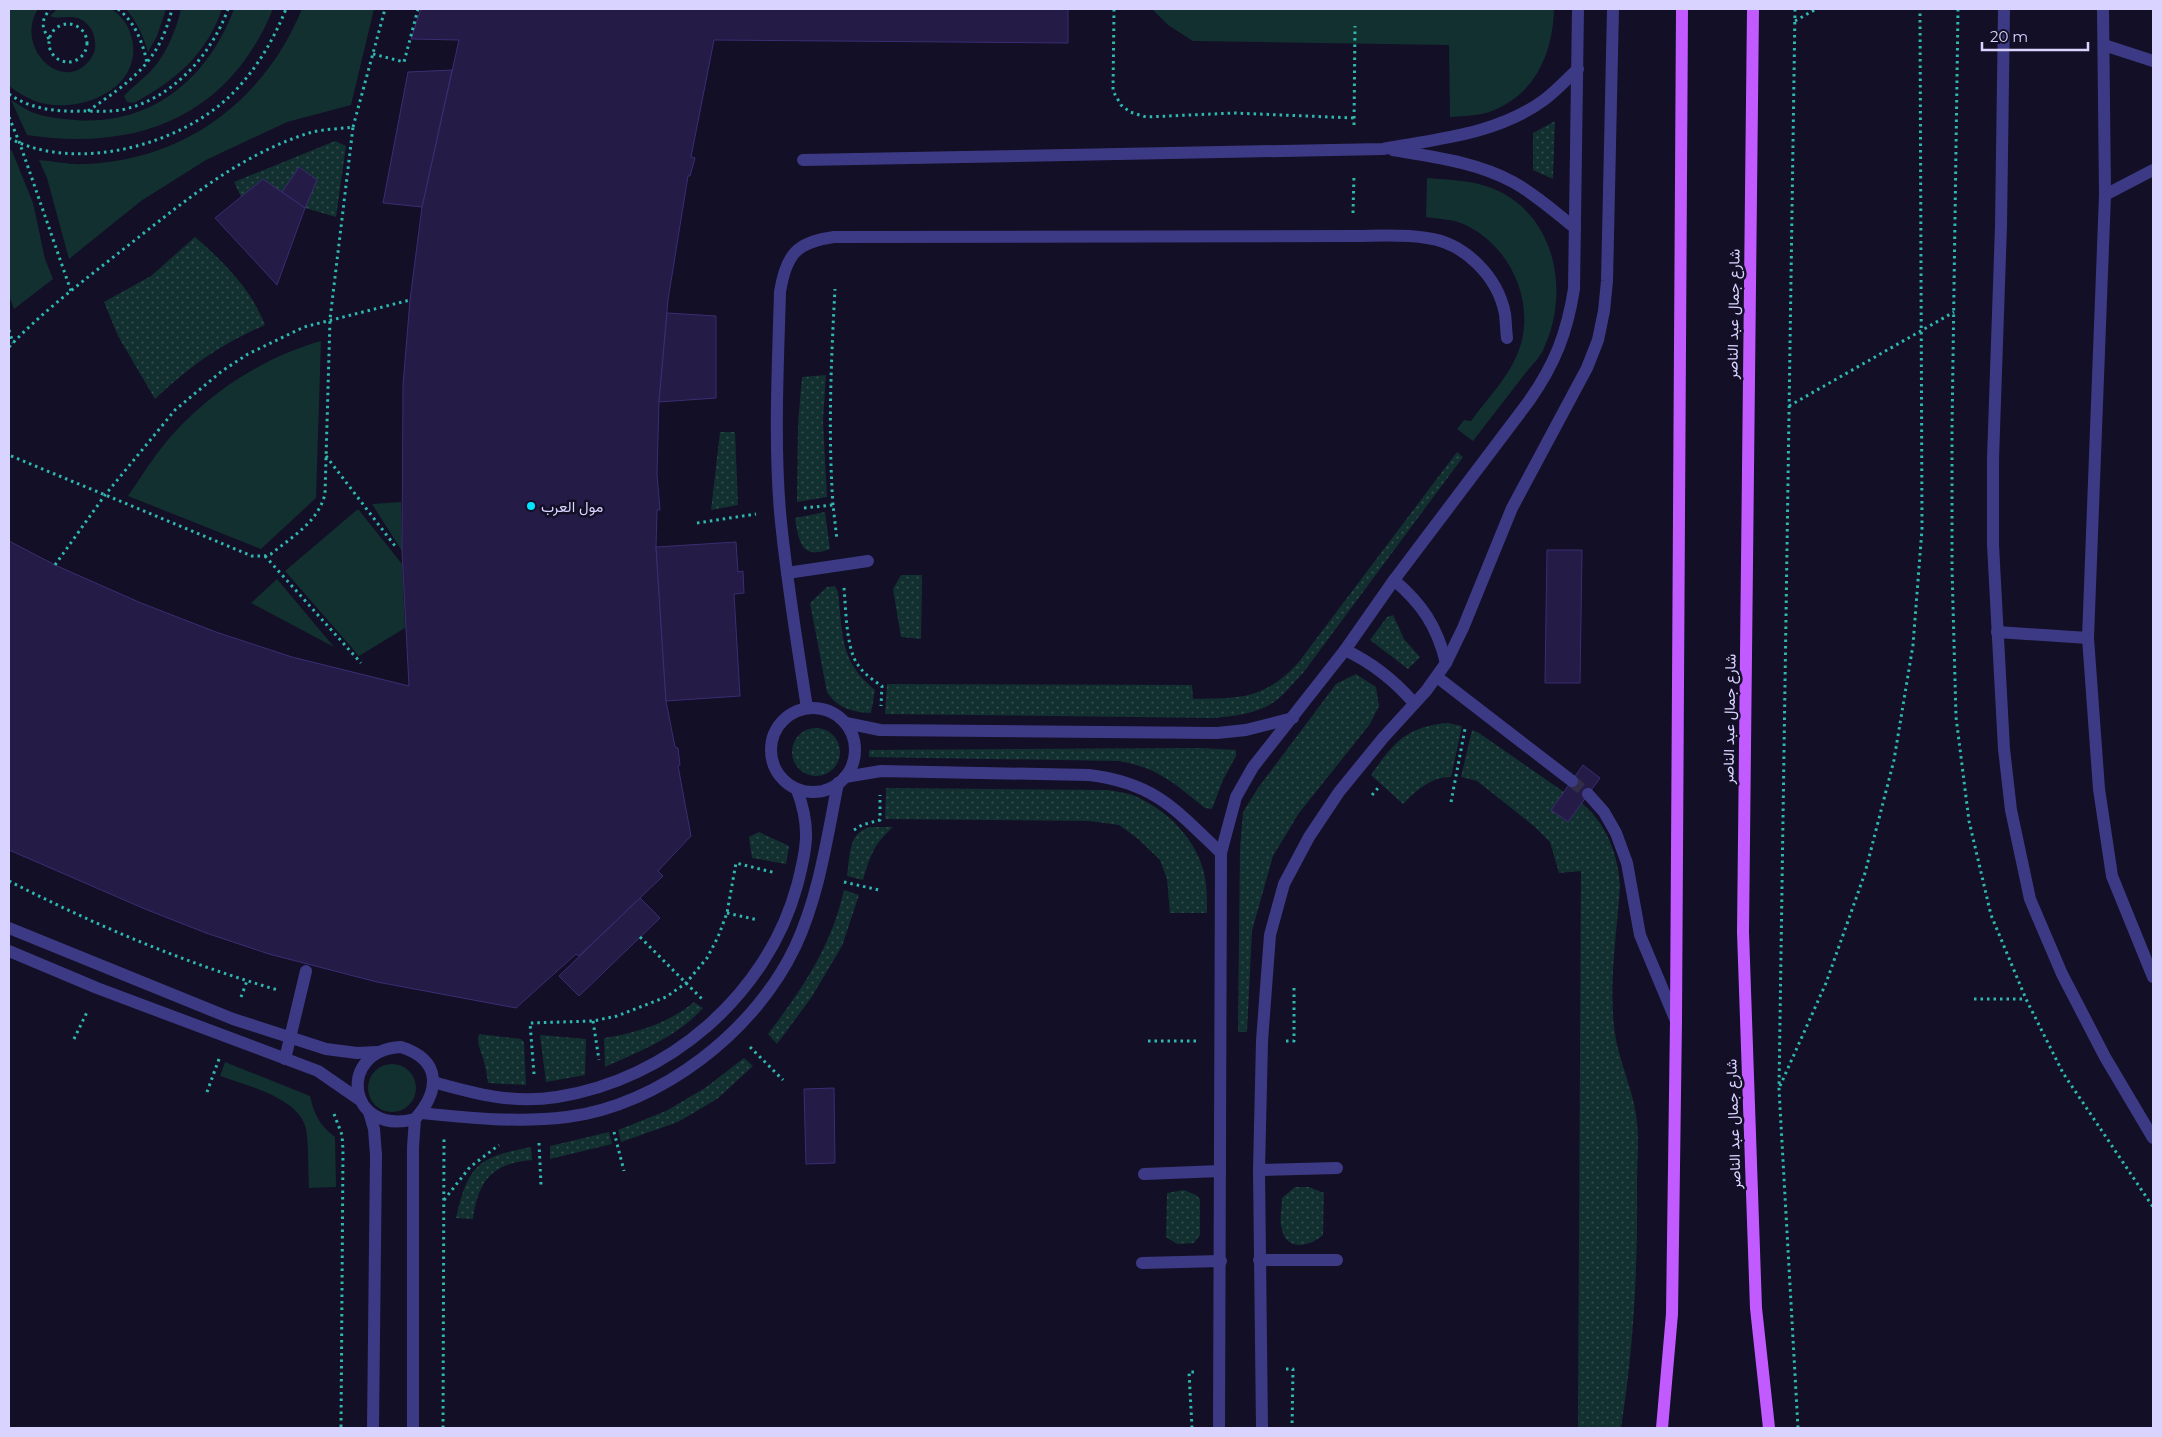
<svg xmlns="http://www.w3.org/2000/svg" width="2162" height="1437" font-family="Montserrat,Vazirmatn,sans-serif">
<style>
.grass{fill:url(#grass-dots)}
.green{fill:#12302f}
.building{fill:#241b47;stroke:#3b2d73}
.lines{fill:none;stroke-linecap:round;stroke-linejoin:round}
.minor-tunnel{stroke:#312d47;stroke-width:12;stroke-dasharray:12 6;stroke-linecap:butt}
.path{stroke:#2fb8b0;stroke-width:3;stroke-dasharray:2.5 4;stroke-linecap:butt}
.minor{stroke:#3d3a85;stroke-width:12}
.major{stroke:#c25bff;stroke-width:12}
.poi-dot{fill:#00e5ff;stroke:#130f26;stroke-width:2}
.labels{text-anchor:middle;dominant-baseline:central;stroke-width:5;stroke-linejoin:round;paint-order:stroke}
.street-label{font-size:15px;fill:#d9d4ff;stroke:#130f26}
.poi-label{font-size:15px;fill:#d9d4ff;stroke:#130f26;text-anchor:start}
</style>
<defs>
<pattern id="grass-dots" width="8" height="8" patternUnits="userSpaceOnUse" patternTransform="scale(1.25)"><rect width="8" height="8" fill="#12302f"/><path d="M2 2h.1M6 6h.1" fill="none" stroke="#344d4e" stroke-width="1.8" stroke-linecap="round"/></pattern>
</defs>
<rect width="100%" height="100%" fill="#130f26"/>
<g class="grass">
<path d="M1555,121L1553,179L1533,170V133Z"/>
<path d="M335,141L346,146L336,217L305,208L317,180L300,167L282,192L263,179L241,197L234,182Z"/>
<path d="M195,237C224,262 251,289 265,325C221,344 190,366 155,399L118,336L104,302L151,276Z"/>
<path d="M826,375L823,421L827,497L797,502L798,424L802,377Z"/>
<path d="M720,432H735L738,505L711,510Z"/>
<path d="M1457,452L1463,457L1303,673C1295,681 1287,691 1278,699C1262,713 1234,716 1214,718L885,714L887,684L1192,685L1193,699C1241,698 1263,700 1298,663Z"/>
<path d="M825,512L830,549C801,560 799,542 795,518Z"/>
<path d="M901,575H922L921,639L901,637L893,589Z"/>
<path d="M835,586L838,592C843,634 839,661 875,690L871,713C853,712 838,709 827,692L810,603L827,587Z"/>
<path d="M1393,615L1404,639L1420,657L1408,669L1370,640L1387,617Z"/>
<path d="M1356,674L1376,687L1379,706L1370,724L1299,813L1273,856L1252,931L1247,1032H1238L1240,849L1243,812L1258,788L1336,684Z"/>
<path d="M1448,723L1462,726L1451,777C1431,777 1417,790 1403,804L1371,775C1393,743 1407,726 1448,723Z"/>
<circle cx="816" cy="752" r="24"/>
<path d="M1472,730L1479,733L1564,792L1551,810L1568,822L1582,803C1607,825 1618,854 1620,886C1617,932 1609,980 1614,1026C1617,1059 1634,1089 1637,1122C1639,1142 1637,1162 1637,1183C1638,1265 1634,1346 1621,1428H1578L1581,871L1559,873L1550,842L1535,827L1477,781L1461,777Z"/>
<path d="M1200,748L1236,750V756L1223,780L1212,809L1205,808C1175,784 1159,768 1119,761L869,757V750Z"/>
<path d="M886,788L1108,790C1119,792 1131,793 1141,799C1174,815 1203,848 1206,885C1207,894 1207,904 1207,913H1170L1167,879L1160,860L1137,838L1119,825L1089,821L885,819Z"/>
<path d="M871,827H893C874,844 870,856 863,880L847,876C850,857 848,831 871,827Z"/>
<path d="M759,832L789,846L786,864L752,858L749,837Z"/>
<path d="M844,890L859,895L842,946L811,998L777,1044L768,1034C803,988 831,947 844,890Z"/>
<path d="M694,1002L703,1008C677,1037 640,1051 605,1067L604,1038C636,1033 669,1023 694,1002Z"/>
<path d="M479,1034L521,1039L524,1042L526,1085L488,1083C487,1076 486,1069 484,1062C482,1051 476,1046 479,1034Z"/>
<path d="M540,1035L586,1039L585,1075L546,1082Z"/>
<path d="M744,1058L753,1066L717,1099L678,1122L621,1142L618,1130L666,1111L705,1088Z"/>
<path d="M609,1132L612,1144L550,1159V1146Z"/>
<path d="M531,1147L532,1160C492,1163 478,1181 473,1219L456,1218C468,1165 478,1157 531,1147Z"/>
<path d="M1295,1187H1309L1324,1193L1323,1235C1311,1246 1287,1252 1282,1230C1279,1220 1282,1208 1282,1198Z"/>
<path d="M1184,1190L1196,1195L1200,1199V1235L1194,1243L1177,1244L1166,1237L1167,1193Z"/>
</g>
<g class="green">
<path d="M9,9H38C14,47 62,94 89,61C93,56 96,50 95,44C95,33 90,24 80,19C69,14 59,20 50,16L57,9C68,9 102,6 111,9C119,13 127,23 130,32C148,83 89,112 46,104C33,102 20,94 9,86Z"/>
<path d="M126,9H166L157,36L148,52C143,35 137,22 126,9Z"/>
<path d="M181,9H222C206,55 176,80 134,103L127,102L124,96C132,87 142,80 150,72C166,55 176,31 181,9Z"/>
<path d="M234,9H273C229,117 137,152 27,135L11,100C18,104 26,110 34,113C46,117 62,119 75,120C152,126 208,78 234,9Z"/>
<path d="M302,9H374L351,105L287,122L206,160L141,201L69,259L47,178L39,160C54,161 70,165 85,164C185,160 264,101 302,9Z"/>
<path d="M1152,9H1554C1553,52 1536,94 1492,111C1479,116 1464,116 1450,117L1449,45L1193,41L1168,25Z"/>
<path d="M9,149L12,151L33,203L45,259L53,279L14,309L9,296Z"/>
<path d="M1427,178C1450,180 1473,180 1494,189C1556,215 1570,292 1544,348C1540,358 1530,367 1524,375C1507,397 1490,419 1473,441L1457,429L1464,420L1471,421C1486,400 1507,379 1517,355C1538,307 1512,245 1463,224C1452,219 1438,219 1426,217Z"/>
<path d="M321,341L316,498L261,549L128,496C138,482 146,468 156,455C196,401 257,359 321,341Z"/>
<path d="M401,502L402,551L372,504Z"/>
<path d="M358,509L402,564L405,628L359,656L285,571Z"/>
<path d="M277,579L334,647L251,603Z"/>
<path d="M225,1062L310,1096C314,1114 320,1126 335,1137L336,1187L309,1188C308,1169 309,1148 306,1129C300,1098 245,1085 220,1076Z"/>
<circle cx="392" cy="1088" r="24"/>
</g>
<g class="building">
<path d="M421,9H1068V43L714,40L691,157L695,158L690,176H688L668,300L659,402L657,474L660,510H657L656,547L666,701L675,747L678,748L680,765L678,766L691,836L658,871L663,876L640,898L579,956L576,954L516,1008L377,982L269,954L206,933L145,909L9,850V541L55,565L141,603L216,632L292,657L409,686L402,551L403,385L410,300L422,207L459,40L411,39Z"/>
<path d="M452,70L422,207L383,203L408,72Z"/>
<path d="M299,167L317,180L305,208L282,192Z"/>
<path d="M263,179L305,208L277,285L215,218Z"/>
<path d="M667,313L716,316V398L659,402Z"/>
<path d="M736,542L738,572L743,571L744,593L734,594L740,696L666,701L656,547Z"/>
<path d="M1547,550H1582L1580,683H1545Z"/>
<path d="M1583,765L1600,778L1568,822L1551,810Z"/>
<path d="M640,898L660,918L579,996L559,976Z"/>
<path d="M834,1088L835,1163L806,1164L804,1089Z"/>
</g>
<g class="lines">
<path class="minor-tunnel" d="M1572,781L1588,794"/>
<g class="path">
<path d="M118,9C135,22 143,43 147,63"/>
<path d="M1114,9L1113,91L1121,105L1130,112L1146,117L1234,113L1354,118"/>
<path d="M1795,9L1779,1089L1798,1428"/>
<path d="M1958,9L1952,429V568L1956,717L1969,821L1991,915L2026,999L2063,1073L2153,1207"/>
<path d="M1795,21L1816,9"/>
<circle cx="68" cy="43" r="19"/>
<path d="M49,39C41,26 41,21 50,9"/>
<path d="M373,54L404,62L418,9"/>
<path d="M9,94C30,109 56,112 82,111C95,111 108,112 121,110C171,100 211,56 228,9"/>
<path d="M88,111C131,81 159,63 172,9"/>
<path d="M9,117L20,144L71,291"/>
<path d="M1354,125L1355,26"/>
<path d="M353,127L385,9"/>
<path d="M9,138C75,173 179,146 231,95C256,70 273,41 286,9"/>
<path d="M1353,213L1354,174"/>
<path d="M9,330L13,343"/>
<path d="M9,347C42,312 82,282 121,251C179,206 236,156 309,133C322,129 339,129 353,127L330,319L325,494C318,522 293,536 271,554L265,556H252L9,455"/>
<path d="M1789,406L1954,312"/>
<path d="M326,456L395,546"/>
<path d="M833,505C828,433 831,362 835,289"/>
<path d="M804,508L833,505L837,540"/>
<path d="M697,523L756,514"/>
<path d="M265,556L361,663"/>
<path d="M55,565L105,495L175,410L222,371L248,354L304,327L410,300"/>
<path d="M844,588C846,609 846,649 858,665C864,674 873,680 882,686L881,706"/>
<path d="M1372,795L1378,788"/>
<path d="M1451,802L1465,729"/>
<path d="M854,830L862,825L880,820V795"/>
<path d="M9,881C95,925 184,963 278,990"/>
<path d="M844,882L879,890"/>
<path d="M727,913L758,920"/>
<path d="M640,937L702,999"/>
<path d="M241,997L247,981"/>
<path d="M1974,999H2026"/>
<path d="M593,1021L599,1060"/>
<path d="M74,1039L88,1010"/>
<path d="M1148,1041H1197"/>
<path d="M1286,1041H1294V985"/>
<path d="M750,1047L783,1080"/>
<path d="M534,1074L530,1023L593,1021L617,1016L666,997L686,983L707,958L718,937L727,913L736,863L776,873"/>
<path d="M1780,1086L1826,983L1865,873L1894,760L1913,645L1922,529L1920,9"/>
<path d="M207,1092L219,1059"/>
<path d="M334,1114L342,1135L343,1150L341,1428"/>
<path d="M614,1132L624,1171"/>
<path d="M539,1143L541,1185"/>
<path d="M444,1200L470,1167L499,1145"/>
<path d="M1286,1369H1293L1292,1428"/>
<path d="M443,1428L444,1139"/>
<path d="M1192,1428L1189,1372H1194"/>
</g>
<g class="minor">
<path d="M2004,9L2001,226L1993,459V545L2004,749L2011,810L2030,899L2062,974L2105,1057L2153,1138"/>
<path d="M2103,9L2105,195L2088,638L2099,789L2112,876L2153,977"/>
<path d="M2104,45L2153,61"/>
<path d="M1393,150C1434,157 1476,162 1513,182C1535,194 1555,212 1575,228"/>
<path d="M803,160L1383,149C1438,139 1498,134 1544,100C1556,91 1567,79 1578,69"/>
<path d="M2105,195L2153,170"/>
<path d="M787,573L868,561"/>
<path d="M1394,580C1422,604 1437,626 1446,663"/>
<path d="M1997,632L2088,638"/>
<path d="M1345,650C1373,663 1394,680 1414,703"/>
<path d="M1437,677L1572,781"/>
<circle cx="813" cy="750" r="42"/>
<path d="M807,708C797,643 786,577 780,512C774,439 778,365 780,292C786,255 796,242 834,237L1353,236C1377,236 1403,234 1427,238C1465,243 1498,277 1505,314C1506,322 1506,330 1507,338"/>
<path d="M846,723L880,730L1217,733L1246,730L1293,718"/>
<path d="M845,777L881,771L1089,775C1155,783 1176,810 1221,853"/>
<path d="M1588,794L1604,812L1616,833L1627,863L1640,935L1676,1021"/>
<path d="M9,928L233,1019L326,1049L357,1053L377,1052"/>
<path d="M9,951L97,988L318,1071L360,1100"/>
<path d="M401,1047C442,1060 440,1091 415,1119C347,1137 336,1050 401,1047Z"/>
<path d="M285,1059L306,971"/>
<path d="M433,1082C476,1094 512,1104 557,1097C668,1080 767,995 797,886C807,848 811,827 797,790"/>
<path d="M369,1112L374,1129L376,1155L373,1428"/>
<path d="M421,1113C470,1118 518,1123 567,1117C661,1105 755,1031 795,947C819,896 827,838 838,783"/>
<path d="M1259,1170L1337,1168"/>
<path d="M1144,1174L1220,1171"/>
<path d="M1259,1260H1337"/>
<path d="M1142,1263L1221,1261"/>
<path d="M413,1428V1147L415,1119"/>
<path d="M1219,1428L1221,853L1236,797L1253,767L1345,650L1394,580L1529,401C1555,364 1567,333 1574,289L1578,9"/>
<path d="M1262,1428L1259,1170L1262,1041L1270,935L1284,884L1309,837L1339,792L1383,738L1426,691L1446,663L1463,628L1512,508L1587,368L1598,340L1604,311L1607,281L1613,9"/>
</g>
<g class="major">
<path d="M1753,9L1743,932L1756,1308L1769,1428"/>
<path d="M1662,1428L1672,1314L1676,1021L1682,9"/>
</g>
</g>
<circle class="poi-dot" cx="531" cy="506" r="5"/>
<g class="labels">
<g class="street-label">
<text transform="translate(1733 314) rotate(-89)">شارع جمال عبد الناصر</text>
<text transform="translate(1729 719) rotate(-89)">شارع جمال عبد الناصر</text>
<text transform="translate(1733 1124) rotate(-92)">شارع جمال عبد الناصر</text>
</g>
<g class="poi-label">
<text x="541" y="506">مول العرب</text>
</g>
</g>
<rect width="2162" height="1437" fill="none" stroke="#d9d4ff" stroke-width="20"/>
<path d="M1982 42v8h106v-8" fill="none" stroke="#d9d4ff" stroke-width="2.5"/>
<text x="1990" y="42" font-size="15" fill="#d9d4ff" stroke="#130f26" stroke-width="4" paint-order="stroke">20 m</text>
</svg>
